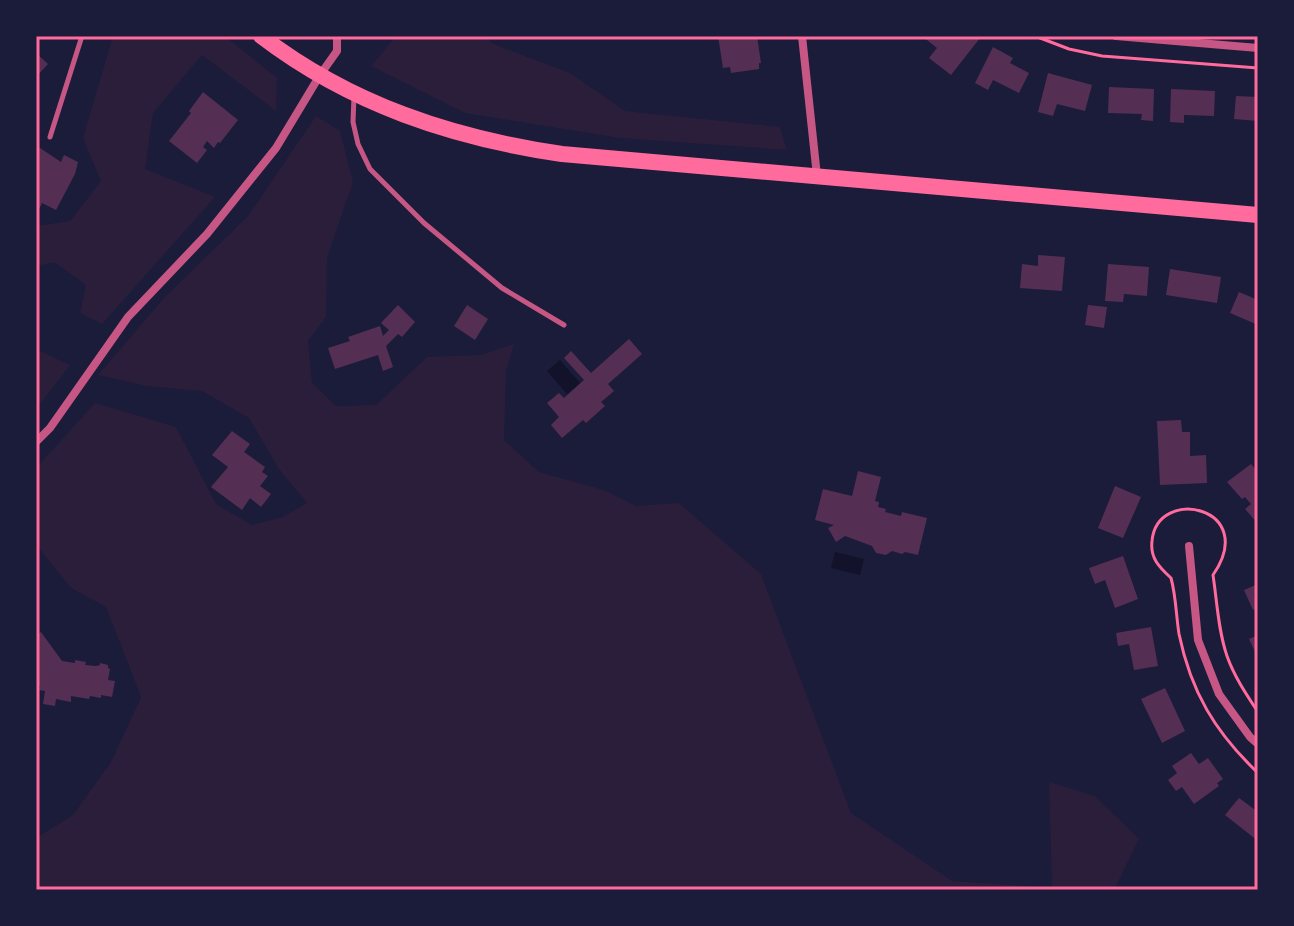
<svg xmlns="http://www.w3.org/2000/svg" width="1294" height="926" font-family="Overpass,sans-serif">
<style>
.green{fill:#2a1e3b}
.water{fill:#12122b}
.building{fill:#542f53}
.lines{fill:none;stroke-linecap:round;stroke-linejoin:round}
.path{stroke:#ff6b9d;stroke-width:3}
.service{stroke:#c65784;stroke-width:5}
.minor{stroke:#c65784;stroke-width:8}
.secondary{stroke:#ff6b9d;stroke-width:16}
.neatline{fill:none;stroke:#ff6b9d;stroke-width:3}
</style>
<rect width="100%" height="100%" fill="#1b1b3a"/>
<g class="green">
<path d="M113,36H225L277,78L276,111L202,55L153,113L145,169L215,197L102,324L80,313L86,285L54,262L36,266V226L70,221L101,181L83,138Z"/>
<path d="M396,36H487L491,43L570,73L625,111L780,127L787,150L620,138L465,113L371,66Z"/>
<path d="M316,116L340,131L353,182L327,258L326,317L308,341L312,383L336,406L376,405L427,357L480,355L514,344L506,372L504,440L539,472L604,490L636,506L679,503L761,574L851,813L952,881L1052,888L1049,782L1095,796L1139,839L1114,890H36V838L73,815L111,762L141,697L106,607L71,588L36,545V468L95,403L176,427L216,504L252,525L283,517L307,503L278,468L249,418L202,391L147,386L98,375L163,299L248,216Z"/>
<path d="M36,349L70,365L36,409Z"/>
</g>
<g class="water">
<path d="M560,360L580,383L567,394L547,371Z"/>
<path d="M835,552L864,559L860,575L831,568Z"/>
</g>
<g class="building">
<path d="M718,36H757L761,63H759V69L731,73L730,67L723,68Z"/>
<path d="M922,36H977L980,38L951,75L929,58L937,48Z"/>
<path d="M993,47L1013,58L1010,63L1029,73L1019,93L993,80L988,90L975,83Z"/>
<path d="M36,53L48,64L36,77Z"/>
<path d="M1048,73L1092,85L1085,111L1057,104L1053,116L1038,112Z"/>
<path d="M1109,87L1154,89L1153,121L1141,120L1142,114L1108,113Z"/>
<path d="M1171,89L1215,91L1214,116L1184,115V123L1170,122Z"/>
<path d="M203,92L238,120L220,143L218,142L214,148L207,141L203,147L207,150L197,163L169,141L191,113L189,111Z"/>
<path d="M1236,96L1258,97V121L1234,119Z"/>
<path d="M37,146L61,162L64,155L78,162L75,174L56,210L42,203L36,216Z"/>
<path d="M1038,255L1065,257L1062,291L1020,288L1022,264L1038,266Z"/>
<path d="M1108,264L1149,267L1147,296L1124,294L1123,302L1105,301Z"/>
<path d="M1170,269L1221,277L1217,303L1166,295Z"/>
<path d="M1239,292L1258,300V325L1230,313Z"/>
<path d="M398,305L415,322L402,337L398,334L386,346L393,367L383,371L378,355L335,369L328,348L350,341L348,337L380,326L383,336L389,330L381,323Z"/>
<path d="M467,305L488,319L475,340L454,326Z"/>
<path d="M1088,305L1107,307L1104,328L1085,325Z"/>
<path d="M629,339L642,354L608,384L614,391L601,402L605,406L586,423L583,420L562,438L551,425L559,417L547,403L559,393L564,398L584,380L564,358L571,351L591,373Z"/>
<path d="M1181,420L1182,432H1190V456L1206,455L1207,483L1160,485L1157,421Z"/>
<path d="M232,431L250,444L244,452L265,467L262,472L268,476L260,486L271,494L261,507L250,498L242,510L211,487L228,467L212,455Z"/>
<path d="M1251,464L1258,472V524L1245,509L1251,504L1245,497L1242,499L1227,482Z"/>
<path d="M858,471L881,477L875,501L879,502L878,507L886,509L885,512L901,516L902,512L927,518L918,555L905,552L902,554L892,551L886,555L876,553L872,546L845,536L836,542L828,528L834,525L815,520L823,489L852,496Z"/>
<path d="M1115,486L1141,497L1123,538L1098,528Z"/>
<path d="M1123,556L1138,599L1115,608L1105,580L1095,584L1089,568Z"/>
<path d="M1258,584V608L1253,610L1244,590Z"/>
<path d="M1151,627L1158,666L1134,670L1129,644L1118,646L1116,633Z"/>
<path d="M41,632L62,661L75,663V660L86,662L85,665L96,666L100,665V663L108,665V668L110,669L108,680L115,681L112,697L101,695V698L90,696L89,699L71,696V702L56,699L55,706L43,704L45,691L39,690L40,686L36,685L38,664L36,661V636Z"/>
<path d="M1258,635V658L1249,639Z"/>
<path d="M1165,688L1185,731L1162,743L1141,699Z"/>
<path d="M1191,753L1199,764L1208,758L1223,779L1217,783L1219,786L1194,804L1182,787L1176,791L1168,780L1177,773L1172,766Z"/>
<path d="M1239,798L1258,812V841L1225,815Z"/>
</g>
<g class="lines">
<g class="path">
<path d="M1035,36L1069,49L1102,56L1258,68"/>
<path d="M1258,712C1246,694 1234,676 1227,656C1218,630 1217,601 1213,575C1260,507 1157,485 1152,541C1150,558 1159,567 1171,578C1176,596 1176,615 1179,634C1191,692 1215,732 1258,773"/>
</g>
<g class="service">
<path d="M354,96L353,122L358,144L370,169L424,223L502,288L564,325"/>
<path d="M50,137L82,36"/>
</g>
<g class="minor">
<path d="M802,36L817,176"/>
<path d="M1116,36L1258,48"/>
<path d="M36,442L50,428L128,317L207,234L276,148L320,75L337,51V36"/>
<path d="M1189,546L1198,640L1219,694L1250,737L1258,744"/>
</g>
<path class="secondary" d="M261,36C350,104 452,138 562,154L1258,215"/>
</g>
<rect width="1294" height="926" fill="none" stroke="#1b1b3a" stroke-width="76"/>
<rect x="38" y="38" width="1218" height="850" class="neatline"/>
</svg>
